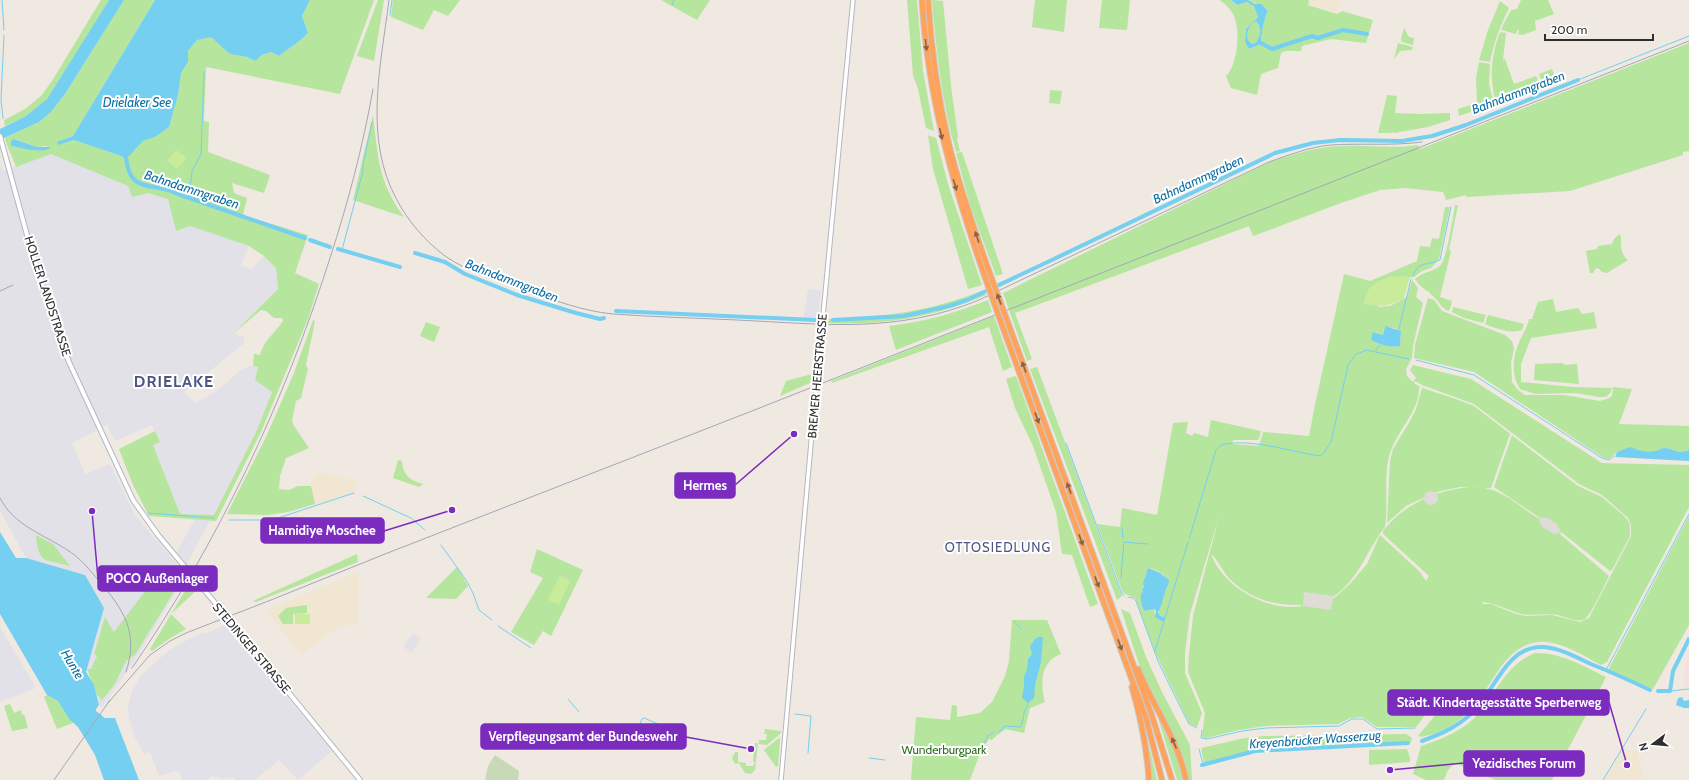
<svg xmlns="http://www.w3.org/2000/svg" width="1689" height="780" font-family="Cabin,sans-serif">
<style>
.industrial{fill:#e3e1e8;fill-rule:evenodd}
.education{fill:#f0e6d1}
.medical{fill:#f5dfe0}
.green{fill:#b6e59e;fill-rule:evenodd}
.cemetery{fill:#c8d9b8}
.pitch{fill:#c9ec9a}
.plaza{fill:#dfdcd8}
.water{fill:#75cff0;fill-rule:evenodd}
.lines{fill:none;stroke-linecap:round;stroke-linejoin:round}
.stream{stroke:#75cff0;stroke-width:1}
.canal{stroke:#75cff0;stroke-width:4}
.tertiary-casing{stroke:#b4b7c1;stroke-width:5.5}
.secondary-casing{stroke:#b4b7c1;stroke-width:6}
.motorway-casing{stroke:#c9c9c9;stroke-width:7}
.tertiary{stroke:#fff;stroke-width:3.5}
.secondary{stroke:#fff;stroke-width:4}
.motorway{stroke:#ffa35c;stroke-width:5}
.rail{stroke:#a3a6b8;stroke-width:1}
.motorway-bridge-casing{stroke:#c9c9c9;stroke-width:7;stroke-linecap:butt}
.motorway-bridge{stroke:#ffa35c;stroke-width:5}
.oneway{fill:#8c6343}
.labels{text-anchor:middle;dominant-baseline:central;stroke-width:4;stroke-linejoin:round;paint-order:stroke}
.street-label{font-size:12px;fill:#2e2e2e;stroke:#fff}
.park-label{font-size:12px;fill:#2c6e1b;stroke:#fff}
.water-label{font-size:13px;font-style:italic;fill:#0d6fa3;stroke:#fff}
.neighbourhood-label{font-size:13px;letter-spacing:1px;fill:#4d5680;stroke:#fff}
.district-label{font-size:16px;font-weight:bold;letter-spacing:1px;fill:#4d5680;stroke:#fff}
.leader{fill:none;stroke:#7b2cbf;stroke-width:1.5}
.callout-dot{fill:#7b2cbf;stroke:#fff;stroke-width:1.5}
.callout{fill:#7b2cbf;stroke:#7b2cbf;stroke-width:1.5}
.callout-label{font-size:13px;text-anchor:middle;font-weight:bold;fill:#fff}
</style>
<rect width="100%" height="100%" fill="#efe9e1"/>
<g class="industrial">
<path d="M51,154L128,186L132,197L148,193L168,199L177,230L190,226L249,246L241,266L251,269L264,256L276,268L278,289L234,333L244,337V342L242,345L184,392L196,403L218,390L241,370L249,366H253L258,367L255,380L272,392L257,430L214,515L180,514L153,445L160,442L152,425L115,441L107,425L72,443L85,474L110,464L135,515L186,575L142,649L102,708L99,705L94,685L86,672L104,608L85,575L26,558L0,511V161L3,171ZM180,582L135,655L126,661L115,684L98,698L94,684L87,672V669L91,670L97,656L105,618L114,632L130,613Z"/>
<path d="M808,289L821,290L818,319H803Z"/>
<path d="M195,519L210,520L187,564L177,552Z"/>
<path d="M227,624L332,751L298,780L279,760L255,780H235L233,777L224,779L212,776L206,780H182L180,773L177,771L159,776L150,752L144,754L135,738L129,718L128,707L132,691L141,675L167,652L183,642L204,632L205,634Z"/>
<path d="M0,627L35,686L34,689L0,702Z"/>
<path d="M413,633L421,639L411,653L403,646Z"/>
</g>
<g class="education">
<path d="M1310,0H1340L1337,13L1309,4Z"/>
<path d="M317,472L357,480L355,492L315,505L311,483Z"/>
<path d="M355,573H359L358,625H341L301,654L266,610Z"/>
<path d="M1623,749L1639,752L1638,763L1642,767V780H1604Z"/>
</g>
<path class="medical" d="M1689,649V687H1685L1684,681L1687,653Z"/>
<g class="green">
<path d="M101,0H109L47,99L26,116L5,126L4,120L25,109L41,96L52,81Z"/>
<path d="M124,0H155L73,136L58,142L65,143L74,140L121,156L135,150L143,141L155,137L169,127L178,95L181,73L188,62V51L197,40L211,36L230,54L247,57L255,61L262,55L271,52L279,56C289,48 300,42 308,33L302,16L310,0H374L340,94L206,67L204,121L209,122L208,152L270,175L264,193L232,183L234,193L247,198L243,215L308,235L295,273L319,284L308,319L261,432L216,521L149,516L133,485L119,449L155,431L160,442L153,445L180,514L214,515L257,430L272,392L255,380L258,367L253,366L254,354L260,355C264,340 275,333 283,321L282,318H274L266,311L261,310L233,334L278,289L276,268L264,256L249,246L190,226L176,231L168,199L148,193L132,197L128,186L51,154L16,167C13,157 7,148 5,138L39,122L51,112L65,94ZM15,139L37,147L47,146L44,150L11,146Z"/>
<path d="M378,0H384L374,61L357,56Z"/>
<path d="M393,0H460L448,16L434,10L423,30L391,17Z"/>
<path d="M661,0H710L697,20Z"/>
<path d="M907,0H917L923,71L934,131L926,128L918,89L913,75Z"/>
<path d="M932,0L943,1L951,86L958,137L957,139L960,151L956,152C942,103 936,51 932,0Z"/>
<path d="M1035,0H1067L1064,32L1032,27Z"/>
<path d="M1102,0H1130L1127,30L1099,28Z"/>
<path d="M1220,0H1231L1236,5L1249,2L1254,6L1258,17L1246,29L1245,42L1249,49L1261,44C1259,38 1264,18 1268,11L1264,7L1248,0H1309L1308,5L1337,14L1342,11L1373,20L1366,43L1331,39L1302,46L1301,51H1285L1281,53L1278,68L1261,74L1257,95L1231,88L1226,76C1238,64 1241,29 1233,14C1230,8 1224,4 1220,0Z"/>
<path d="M1521,0H1548L1554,14L1535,21L1536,30L1523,35L1518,34L1519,30H1517L1516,34L1502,30L1501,29L1511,10L1517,9Z"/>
<path d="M1500,1L1509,8C1500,26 1494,42 1490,62L1479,60L1488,30Z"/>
<path d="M1256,21C1263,29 1260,33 1257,42L1252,44L1248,40C1246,32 1249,25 1256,21Z"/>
<path d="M1404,28L1409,37L1414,38L1413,45L1402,42L1401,39Z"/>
<path d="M1500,32L1506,33L1503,60L1505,59L1514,84L1536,76L1540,86L1496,103C1489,78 1491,56 1500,32Z"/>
<path d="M1398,43L1413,47L1412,50L1400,51L1394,59Z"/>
<path d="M1689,43V151L1683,152V155L1570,191L1466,197V195L1446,200L1443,192L1405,188L1380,190L1341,203L1253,236L1249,226L1015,313L1032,359L1027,361L1003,293L1270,162C1294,154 1318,146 1344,146C1369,145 1393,149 1418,145L1420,149Z"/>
<path d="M1479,62L1490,64L1489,84L1494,104L1459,116L1458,109L1477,103L1476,78Z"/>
<path d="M1552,69L1556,80L1543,85L1539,74Z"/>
<path d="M1050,90L1062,91L1060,104L1049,103Z"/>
<path d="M1387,95L1397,96L1395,113L1420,114L1450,113V120L1428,127L1394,133L1393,132L1391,133H1378Z"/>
<path d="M373,115C378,156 378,182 404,217L353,200Z"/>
<path d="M928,135L936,138L948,184L982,285L968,289L933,169Z"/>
<path d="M962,152L1003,274L996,276L971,208L956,153Z"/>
<path d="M1455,205H1458L1449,250L1451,251L1440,297L1452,301L1450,309L1448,311C1441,307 1439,302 1434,297C1427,289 1422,290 1415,279C1424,271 1433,272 1440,266C1447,259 1453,217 1455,205Z"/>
<path d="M1445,207H1450L1439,259L1431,268L1422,271L1414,277H1391L1378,282V307L1390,306L1407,297L1412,280L1418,288L1416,297L1423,303L1413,346L1412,358L1406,369L1407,376L1413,382L1416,378L1410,370L1413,365L1471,379L1602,463L1689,465V507L1607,662L1601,665C1583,656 1560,640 1538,642C1506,646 1495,680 1477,702C1466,716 1450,729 1433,734C1428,735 1423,738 1418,736L1446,702L1441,706L1433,703L1423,706H1428L1423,718L1416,727H1377L1362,717L1351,718L1338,724L1265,726L1239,730L1206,738L1202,737L1205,713L1188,672L1189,654L1193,616L1220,513L1190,614L1185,653V673L1202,713L1197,727L1189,723L1156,654L1135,598L1123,593L1097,524L1120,527L1122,508L1157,515L1173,423L1188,422L1186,433L1192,436L1194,433L1208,437L1211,420L1261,431L1259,439L1257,440H1233L1232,444L1259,446L1263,432L1309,436L1316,400L1344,274L1370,281L1417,261L1420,246L1430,247L1432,238L1439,239ZM1384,327L1394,328L1401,331L1400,346C1389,348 1381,345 1371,340L1375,332L1383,335ZM1415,381L1422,385L1474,404L1579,484L1602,495L1628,518L1631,525V536L1589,618L1580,622L1552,615L1526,616L1516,614L1491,604H1483L1482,602C1496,603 1507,610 1521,614C1533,616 1545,613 1558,615C1565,617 1578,623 1585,619C1591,615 1605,584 1609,576L1560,534L1561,532L1610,571L1612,570L1630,536V528L1629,522L1623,515L1602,497L1578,486L1474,406L1453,398L1422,388L1414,383ZM1419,387L1422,388L1416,409L1410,421L1393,449L1390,461L1387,523L1406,506L1423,498L1424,499C1407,507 1395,516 1383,531V534L1429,576L1426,581L1420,572L1380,535L1367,564L1350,584L1333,599V597C1360,578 1366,551 1385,527C1389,502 1382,470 1392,448C1400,428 1420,409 1419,387ZM1510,434L1512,435L1494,487L1540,518V519C1525,511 1511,497 1495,491C1477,484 1455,488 1437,494L1436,492L1460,487L1491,488ZM1211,554C1217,559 1222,569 1227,576C1247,598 1273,606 1302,605V606C1267,612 1223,587 1211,554ZM1149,568C1156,569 1166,575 1169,582L1158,610L1159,615L1164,617L1162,621L1155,614L1154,609L1144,611L1141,596L1143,592L1142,590C1146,586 1144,578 1147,572L1146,571Z"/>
<path d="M1619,234L1621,236C1621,245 1620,254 1628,260L1607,273L1602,272L1599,269L1596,268L1593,273H1590L1586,251L1597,249L1598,246L1612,244L1614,239Z"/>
<path d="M984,290L986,295C932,318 886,325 828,323L829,319C886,317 931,311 984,290Z"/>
<path d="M1428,298L1434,300L1442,311L1505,335L1512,341L1514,349L1511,362L1512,382L1518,390L1525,395H1564L1600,401L1607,399L1612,396L1613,387L1632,389L1619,424L1689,426V450C1675,455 1675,448 1664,448C1664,448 1659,450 1658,451C1652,453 1643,453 1637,449L1617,452L1609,459L1604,458L1474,372L1414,358L1415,345Z"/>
<path d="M1553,299L1556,312L1578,308L1582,314L1594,312L1597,328L1531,338L1521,364V382L1573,387L1612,388L1610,393L1606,397H1599L1575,393L1535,394L1520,389C1510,373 1513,353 1522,336C1525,330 1528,325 1529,319H1532L1538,302Z"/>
<path d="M988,300L992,312L896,350L889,326C924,322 955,313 988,300Z"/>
<path d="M1453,307L1486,315L1483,323L1464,318L1452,312Z"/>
<path d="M1488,315L1524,324L1522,330C1509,334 1498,329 1485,324Z"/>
<path d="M994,316L1012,367L1003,371L989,327L832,383L831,381Z"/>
<path d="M313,320L315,321L306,365L308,369L301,398L296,401L292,421L294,426L309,448L286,458L280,476L279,489L289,490L298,486H311L315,504L288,512L268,515L227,514L266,437L294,373Z"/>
<path d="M426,322L440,327L434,342L420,336Z"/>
<path d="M1562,363L1565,365L1577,364L1579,384L1534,380L1535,364Z"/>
<path d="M1037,367L1122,596L1117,600L1030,369Z"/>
<path d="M812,374L810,383L780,396L786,381Z"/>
<path d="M1016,376L1098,604L1090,607L1072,555L1062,554L1056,512L1033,446L1015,408L1006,379Z"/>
<path d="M398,460L402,461C403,476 410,480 423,484L419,487L393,478Z"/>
<path d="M1689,516V625L1653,689L1608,670Z"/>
<path d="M36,535L53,544L70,566L45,560C37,554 37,544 36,535Z"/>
<path d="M537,549L583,570L551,636L543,631L534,645L511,632L543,578L530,572Z"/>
<path d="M357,554L358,562L256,602L253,601Z"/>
<path d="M165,565L180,582L135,655L126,661L115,684L102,700L97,695L87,669H91L97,656L94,654L105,617L114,632Z"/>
<path d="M457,567L468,586L456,599L426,598Z"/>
<path d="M191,581L198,589L171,614L186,629L169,639L152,651L150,649Z"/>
<path d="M307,605V613L293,614V624H283L278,616L286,608Z"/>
<path d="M1121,609L1130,613L1146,657L1162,692L1190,745L1192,780H1189C1183,742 1161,716 1146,682C1136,658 1129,633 1121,609Z"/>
<path d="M1012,620H1047L1061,654C1040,662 1040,683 1045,702L1030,708L1024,733L1006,729L997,735L992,740L989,739L981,751L970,780H911L916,717L950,720L952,705L957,706V717L980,713L992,702L1005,676L1009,661Z"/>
<path d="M1535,653C1559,652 1584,666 1606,677L1552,780H1495L1455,763L1448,770L1444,780H1426L1413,774L1421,746C1442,739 1465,730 1479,713C1498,690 1506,665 1535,653Z"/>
<path d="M47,695L58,701L73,723L57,729L44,697Z"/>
<path d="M10,704L14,713L21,710L22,715L24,714L28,728L12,731L4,706Z"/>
<path d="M1158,718L1174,748L1183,780H1177Z"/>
<path d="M765,729L781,731V733L767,745L759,744V740H766L767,734H764Z"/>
<path d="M1406,734L1412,738L1411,742L1285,746L1257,749L1204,763L1201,748L1245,738L1265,736Z"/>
<path d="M779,738L780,740L778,766L776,767L764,750Z"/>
<path d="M1148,741L1157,780H1151Z"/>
<path d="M755,743H758L755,770L751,774L745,773L739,763L735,764L732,758L735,752H738V762L746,763V766H753L755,762L753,761Z"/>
<path d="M1407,749L1410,758V762L1369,765V750Z"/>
</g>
<path class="cemetery" d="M495,755L519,771L518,780H485L488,766Z"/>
<g class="pitch">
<path d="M176,150L187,158L177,169L167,161Z"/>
<path d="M1402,276L1410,277L1404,298C1388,307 1381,307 1363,304C1365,299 1366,293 1369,289C1376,280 1391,276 1402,276Z"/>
<path d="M560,575L570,581L559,605L548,600Z"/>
<rect x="295" y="614" width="15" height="10"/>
</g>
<g class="plaza">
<circle cx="1431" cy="498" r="7"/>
<path d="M1541,517L1548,518L1557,524L1560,530V533L1554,534L1542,527L1539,521Z"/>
<path d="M1304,592L1333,596L1331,610L1303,606Z"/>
</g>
<g class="water">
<path d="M109,0H124L65,94L51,112L39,122L0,140V129L26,116L47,99Z"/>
<path d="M155,0H310L302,16L308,33C300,42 289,48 279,56L271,52L262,55L255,61L247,57L230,54L211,37L197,40L188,51V62L181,73L178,95L169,127L155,137L143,141L129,156H121L74,140L58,145L57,142L73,136Z"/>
<path d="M1231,0H1248L1255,4H1261L1268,11C1264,17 1260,39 1261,44L1249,49L1245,42L1246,29L1258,17L1254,6L1247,2L1237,5ZM1256,21C1263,29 1260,34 1257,42L1252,44L1248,40C1246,32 1249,25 1256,21Z"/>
<path d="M14,139L37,147H50L49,149C37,153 23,148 11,146V141Z"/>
<path d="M1385,326L1401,331L1400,346C1389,348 1381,345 1371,340L1373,332L1383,335Z"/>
<path d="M1630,447C1639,450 1645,453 1655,451C1658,451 1661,448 1664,448C1675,448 1675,455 1689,450V461L1615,457L1617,452Z"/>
<path d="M0,532L16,558H26L85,575L104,608L86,672L94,685L99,705L96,709V711L105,718H115L139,780H104L95,755L78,727L70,720L58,701L47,695L0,614Z"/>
<path d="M1149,568L1160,573L1169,580C1169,586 1166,587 1165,593C1162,600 1162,606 1158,612L1160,616L1165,617V621H1162L1155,617L1156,611L1154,609L1144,611C1142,605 1140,600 1141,594L1143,592L1142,590L1144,587L1143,583L1147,572L1146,571Z"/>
<path d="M1039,637H1043L1041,662L1035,685L1034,699L1031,700L1028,703L1022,698L1024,687V677L1027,669L1028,659L1032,654L1030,646L1036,638Z"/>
<path d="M1682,697L1684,701L1689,700V708H1684L1676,705L1678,698Z"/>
</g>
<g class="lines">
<g class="stream">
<path d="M2,0L4,30"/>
<path d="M672,5L674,0"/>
<path d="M390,15L392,0"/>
<path d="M1578,80L1689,36"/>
<path d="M3,118L1,100L4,35"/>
<path d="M189,198L192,171L201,154L204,72"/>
<path d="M342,250L363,171V164L372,122"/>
<path d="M1413,276C1419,260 1427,266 1440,260L1451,207"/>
<path d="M1398,330L1399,329L1411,279"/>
<path d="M1375,351L1380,345"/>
<path d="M1416,360L1474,375L1602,458L1609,460L1614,456"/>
<path d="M1066,443L1122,594L1124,596"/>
<path d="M363,496L411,518L425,530"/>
<path d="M148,513L214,518"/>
<path d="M229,520H272L354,493"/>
<path d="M1122,528L1123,538"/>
<path d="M1189,539L1216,450C1219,447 1221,444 1226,444C1253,439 1293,452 1320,456L1324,453L1331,442L1348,365L1355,355L1366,350L1409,359"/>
<path d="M441,545L466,580L473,593L479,610L492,620"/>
<path d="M1121,577L1124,542L1148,544"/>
<path d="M1128,597L1133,598L1136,601L1158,661L1171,688L1189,724L1197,728"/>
<path d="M1165,618L1188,542"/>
<path d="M1014,621L1021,629"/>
<path d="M498,626L531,648"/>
<path d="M1155,651L1164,621"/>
<path d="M1606,670L1689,514"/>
<path d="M1670,691L1689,689"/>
<path d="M568,699L579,712"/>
<path d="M795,714L811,716L808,753"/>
<path d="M1202,730L1201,738L1207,739L1242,731L1266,728L1339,726L1352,719H1363L1377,729L1415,728"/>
<path d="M637,732L642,719L644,718L658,724"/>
<path d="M999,732L1005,726L1020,727C1023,723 1023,718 1024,713C1025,709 1028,707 1028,703"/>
<path d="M983,746L988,736L994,732"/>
<path d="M1199,749L1203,764"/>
<path d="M869,758L885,760"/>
<path d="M1603,780L1646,709"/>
</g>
<g class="canal">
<path d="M1259,41V42L1272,49L1312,36L1318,38L1343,30L1367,34"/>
<path d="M122,154L126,157C129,188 143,184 168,190C175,192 180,196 189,198L305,238"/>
<path d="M310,240L330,247"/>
<path d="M338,249L400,267"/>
<path d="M415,253L445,262L465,274L517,295L576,313L600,319L604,318"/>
<path d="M616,311L815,320"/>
<path d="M833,320L904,316L949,306L967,300L1054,259L1275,153L1313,143L1340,140L1402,141L1432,136L1466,125L1578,80"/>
<path d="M1658,691H1670L1673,671L1689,639"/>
<path d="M1422,741C1441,734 1457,727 1472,713C1494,693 1506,645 1543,647C1560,648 1576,657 1591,664C1611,672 1631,681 1650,690"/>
<path d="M1202,765L1255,751L1408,743"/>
</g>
<defs>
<path id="tertiary" d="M781,780L812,432L853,0"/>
<path id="secondary" d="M0,136L27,235L56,330L69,362L133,500L158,535L232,623L360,780"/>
<g id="motorway">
<path d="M922,0C928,98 953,185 985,277"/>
<path d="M928,0C931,49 938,98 949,145C960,189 975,232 990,274"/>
<path d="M1008,323L1152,716L1172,780"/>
<path d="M1002,325L1146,718L1162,780"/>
<path d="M1138,669C1153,707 1178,739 1186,780"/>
<path d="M1132,687C1141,718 1147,748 1149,780"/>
</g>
</defs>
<use href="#tertiary" class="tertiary-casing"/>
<use href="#secondary" class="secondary-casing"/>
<use href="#motorway" class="motorway-casing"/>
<use href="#tertiary" class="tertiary"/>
<use href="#secondary" class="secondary"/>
<use href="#motorway" class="motorway"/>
<g class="rail">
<path d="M389,0C381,65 363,139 397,200C408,221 425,241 445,256C468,272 498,281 525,290C554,300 582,311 613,314C654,317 696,318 737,320C823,324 896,334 979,300L1269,162C1289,155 1309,147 1331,145C1361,143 1392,146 1422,142"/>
<path d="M0,291L13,285"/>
<path d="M0,498C14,526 45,535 69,551C81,559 90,570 99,581C124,610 139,633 126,672"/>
<path d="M132,668C218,543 284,403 330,258C348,203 363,146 373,89"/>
<path d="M107,704L150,655L170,641L186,633L271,600L385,554L757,409L1689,41"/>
<path d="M54,780L110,700"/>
</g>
<defs>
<g id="motorway-bridge">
<path d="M990,274L1008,323"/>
<path d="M985,277L1002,325"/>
</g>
</defs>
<use href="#motorway-bridge" class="motorway-bridge-casing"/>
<use href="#motorway-bridge" class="motorway-bridge"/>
</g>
<defs><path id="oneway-solid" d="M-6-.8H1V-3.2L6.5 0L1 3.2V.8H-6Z"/></defs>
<g class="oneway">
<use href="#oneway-solid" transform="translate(926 45) rotate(84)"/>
<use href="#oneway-solid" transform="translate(941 134) rotate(77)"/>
<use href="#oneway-solid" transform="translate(955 185) rotate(73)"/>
<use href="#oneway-solid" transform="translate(977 237) rotate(-108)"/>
<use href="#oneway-solid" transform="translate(999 299) rotate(-110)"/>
<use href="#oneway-solid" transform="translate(1024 367) rotate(-110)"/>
<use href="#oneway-solid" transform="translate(1037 418) rotate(70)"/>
<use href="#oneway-solid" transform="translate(1069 488) rotate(-110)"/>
<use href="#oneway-solid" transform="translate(1081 540) rotate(70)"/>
<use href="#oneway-solid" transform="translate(1097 582) rotate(69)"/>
<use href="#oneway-solid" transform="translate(1120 645) rotate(70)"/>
<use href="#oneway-solid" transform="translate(1174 743) rotate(-113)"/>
</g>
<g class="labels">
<g class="street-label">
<text transform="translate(48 296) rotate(72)">HOLLER LANDSTRASSE</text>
<text transform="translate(817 376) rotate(-85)">BREMER HEERSTRASSE</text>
<text transform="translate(252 648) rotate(50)">STEDINGER STRASSE</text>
</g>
<g class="park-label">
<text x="944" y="749">Wunderburgpark</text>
</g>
<g class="water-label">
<text transform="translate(1518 92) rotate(-21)">Bahndammgraben</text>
<text x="137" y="102">Drielaker See</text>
<text transform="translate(1198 179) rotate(-25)">Bahndammgraben</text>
<text transform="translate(192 189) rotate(18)">Bahndammgraben</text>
<text transform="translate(512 280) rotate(21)">Bahndammgraben</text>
<text transform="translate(73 664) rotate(59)">Hunte</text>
<text transform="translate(1315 739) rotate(-4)">Kreyenbrücker Wasserzug</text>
</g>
<g class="neighbourhood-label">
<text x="998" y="547">OTTOSIEDLUNG</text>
</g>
<g class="district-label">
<text x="174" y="381">DRIELAKE</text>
</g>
</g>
<path class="leader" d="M794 434L735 485M452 510L384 531M92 511L98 579M1627 765L1609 702M751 749L686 737M1390 770L1464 763"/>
<g class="callout-dot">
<circle cx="794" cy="434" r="4"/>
<circle cx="452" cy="510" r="4"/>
<circle cx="92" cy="511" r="4"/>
<circle cx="1627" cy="765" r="4"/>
<circle cx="751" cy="749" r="4"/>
<circle cx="1390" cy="770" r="4"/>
</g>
<g class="callout">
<rect x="675" y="473" width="60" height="25" rx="4"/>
<rect x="261" y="518" width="123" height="25" rx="4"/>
<rect x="98" y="566" width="119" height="25" rx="4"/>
<rect x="1388" y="690" width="221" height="25" rx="4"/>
<rect x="481" y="724" width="205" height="25" rx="4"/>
<rect x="1464" y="751" width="120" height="25" rx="4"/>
</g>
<g class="callout-label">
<text x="705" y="490">Hermes</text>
<text x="322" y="535">Hamidiye Moschee</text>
<text x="157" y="583">POCO Außenlager</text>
<text x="1499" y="707">Städt. Kindertagesstätte Sperberweg</text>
<text x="583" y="741">Verpflegungsamt der Bundeswehr</text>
<text x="1524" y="768">Yezidisches Forum</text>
</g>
<g transform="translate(1653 744) rotate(254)" stroke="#ffffff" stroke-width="3" paint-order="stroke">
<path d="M0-3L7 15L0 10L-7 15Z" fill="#2e2e2e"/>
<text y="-6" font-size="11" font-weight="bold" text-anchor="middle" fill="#2e2e2e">N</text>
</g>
<path d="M1545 34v6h108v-6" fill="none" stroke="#2e2e2e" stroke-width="2"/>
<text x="1551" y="34" font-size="12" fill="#2e2e2e" stroke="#ffffff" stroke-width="3" paint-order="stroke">200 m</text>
</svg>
